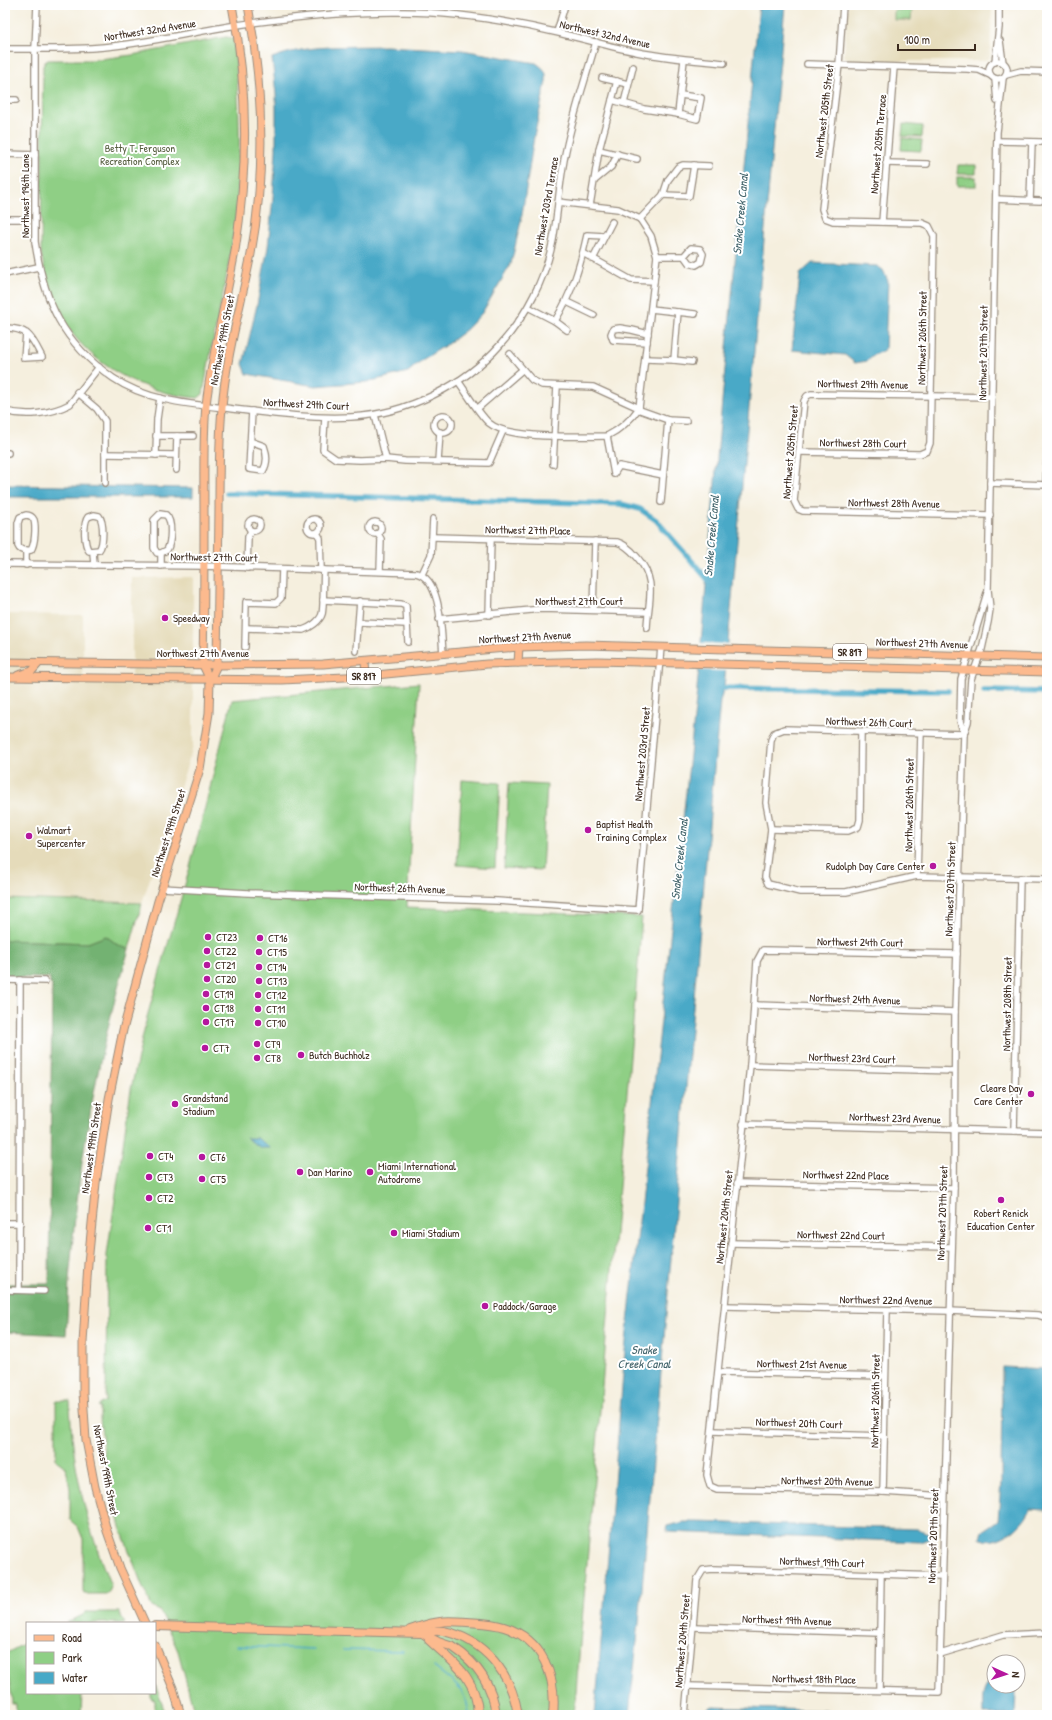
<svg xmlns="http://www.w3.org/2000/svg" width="1052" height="1720" font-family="'Patrick Hand',sans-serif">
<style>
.built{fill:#e5dbba}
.green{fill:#8fcf85;stroke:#657c52}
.forest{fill:#73b272;stroke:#576e48}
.water{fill:#48a9c7;stroke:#426a72}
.pier{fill:#f5efde}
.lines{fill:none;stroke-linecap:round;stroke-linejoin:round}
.stream{stroke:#48a9c7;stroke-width:1.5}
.canal{stroke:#48a9c7;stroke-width:5.5}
.minor-casing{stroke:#988c7e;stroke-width:8}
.major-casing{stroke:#988c7e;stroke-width:9}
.highway-casing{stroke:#988c7e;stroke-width:10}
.minor{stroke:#fff;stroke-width:5.5}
.major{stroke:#fcba8e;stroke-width:7}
.highway{stroke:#fcba8e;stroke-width:8}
.poi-dot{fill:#b5179e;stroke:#fff;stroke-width:1.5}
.labels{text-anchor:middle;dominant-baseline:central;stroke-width:4;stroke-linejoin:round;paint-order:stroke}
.shield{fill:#fff;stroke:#766a62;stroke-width:1}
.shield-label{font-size:10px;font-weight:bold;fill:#3b2a1e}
.street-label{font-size:11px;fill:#3b2a1e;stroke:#fff}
.park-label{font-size:11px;fill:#545c3d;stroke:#fff}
.poi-label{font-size:11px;fill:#3b2a1e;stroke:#fff;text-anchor:start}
.water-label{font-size:12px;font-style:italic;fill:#41636a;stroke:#fff}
</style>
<rect width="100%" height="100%" fill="#fff"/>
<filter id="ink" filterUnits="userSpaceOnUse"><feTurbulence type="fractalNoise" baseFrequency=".025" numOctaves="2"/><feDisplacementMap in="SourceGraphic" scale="8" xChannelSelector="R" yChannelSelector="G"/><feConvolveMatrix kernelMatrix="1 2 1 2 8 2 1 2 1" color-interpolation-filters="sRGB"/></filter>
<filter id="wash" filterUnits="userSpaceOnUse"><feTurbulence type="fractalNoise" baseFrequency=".012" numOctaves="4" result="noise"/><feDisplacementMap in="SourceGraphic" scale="16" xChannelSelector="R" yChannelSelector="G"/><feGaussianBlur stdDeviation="0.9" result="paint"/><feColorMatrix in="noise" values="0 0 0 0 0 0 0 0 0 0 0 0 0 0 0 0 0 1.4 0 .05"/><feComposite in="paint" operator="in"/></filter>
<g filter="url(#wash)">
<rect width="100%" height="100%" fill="#f5efde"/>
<g class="built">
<path d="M848,5H992L990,58L984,61H850L844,56Z"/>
<path d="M193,577V747L142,903L5,899L6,614L83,615V683H132V578Z"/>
</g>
<g class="green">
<path d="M894,10H912L911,20H894Z"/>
<path d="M226,37L232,38L234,41C240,104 242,167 234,229C227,285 212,339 203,394L198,398C137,393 77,359 53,300C47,285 44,268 41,252L43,66L45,62L48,60H92L132,55Z"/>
<path d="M903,124L923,126L922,137L902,136Z"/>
<path d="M902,138L922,140L921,151L901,150Z"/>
<path d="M958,165H976V174H957Z"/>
<rect x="957" y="177" width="19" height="9"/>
<path d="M419,683L407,907L642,917L574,1715H195L178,1651L160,1611L152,1607L142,1585L120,1527L105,1463L100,1418V1407L98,1406L106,1401L107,1255L131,1089L147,1017L190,867L232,700Z"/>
<path d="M462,780L500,783L495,868L457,865Z"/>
<path d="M509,783L547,785L542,870L504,868Z"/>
<path d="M5,899L142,903L129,949L119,946L106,936L88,943L5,940Z"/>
<path d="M56,1401H70C71,1463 87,1528 111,1586L110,1590L107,1594H84L83,1592V1539L78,1527L70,1520V1489L67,1473L64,1466L56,1460Z"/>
<path d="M86,1612H119L125,1623H66L83,1615Z"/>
<path d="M27,1642V1693H82L81,1715H16V1704H12C12,1687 5,1671 5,1654Z"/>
<path d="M155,1684L166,1715H155V1700L151,1699V1693H155Z"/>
</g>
<path class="forest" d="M106,936L119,946L129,949C99,1050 80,1154 71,1259C68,1284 68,1310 66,1335L5,1332V1284H49L52,984H50V978L5,977V940L88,943Z"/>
<g class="water">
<path d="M759,5H785L724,688L720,701L639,1623L629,1715H595L625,1350L696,700L722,401Z"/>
<path d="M386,46L462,50L536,63C545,69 547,72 546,82L534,137L521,221L511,264L482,313L467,329L446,345L422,360L408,372L367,382L315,386L247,374L243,364L257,305L268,247L273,197L276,150V95L272,58C307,44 348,47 386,46Z"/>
<path d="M812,263L877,266L883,270L888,281L885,349C878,355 875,351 867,361L855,363L845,355L792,350L800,274Z"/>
<path d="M5,485L193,488V497H5Z"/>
<path d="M246,1138H257L271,1148H261Z"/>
<path d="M1002,1367L1047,1369V1510L1030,1509C1027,1514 1024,1521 1019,1525C1011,1534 991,1546 980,1538L982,1531L998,1520L1001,1483Z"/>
<path d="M684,1522H697L918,1529L931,1534V1538L920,1542L668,1532L666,1530L667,1526Z"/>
<path d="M994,1679V1686H1014L1016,1691L1015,1715H983C983,1701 980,1686 994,1679Z"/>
<path d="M710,1707L879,1712L883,1715H705L706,1711Z"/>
</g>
<path class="pier" d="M699,643L730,644L727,671L697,670Z"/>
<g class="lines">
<g class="stream">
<path d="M237,1646L314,1649"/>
<path d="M343,1650L403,1651"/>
<path d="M434,1667C453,1682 467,1689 469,1715"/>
</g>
<g class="canal">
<path d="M227,493L621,504L640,509L656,520L710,582"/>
<path d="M717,688L948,691"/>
<path d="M984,691L1047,692"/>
</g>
</g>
</g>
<g filter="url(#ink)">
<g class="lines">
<defs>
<g id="minor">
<path d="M37,5L35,49V242C44,302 63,343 113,378C145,400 187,404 225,408C267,413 309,419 351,417C407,414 464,386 501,344C526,316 546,277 553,240C558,213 559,186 564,160C571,120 585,81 596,42"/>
<path d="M557,32L565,5"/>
<path d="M1000,41L1003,63"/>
<path d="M5,49C38,49 71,50 104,47C148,43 192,32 237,25C292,17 348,11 404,12C456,12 509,21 559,33C585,39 611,47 637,52C666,58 695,60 724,63"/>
<circle cx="998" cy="70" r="9"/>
<path d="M995,62L999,27V5"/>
<path d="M807,64L967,69L979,70L990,75"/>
<path d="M1006,75L1021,71L1047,72"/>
<path d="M602,78L628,84"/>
<path d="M995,79L997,101"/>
<path d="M5,100H16"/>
<path d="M612,100L644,109L678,114L697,119L701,98L681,95"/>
<path d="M624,103L633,67"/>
<path d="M678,114L684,60"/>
<path d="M997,141L1041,142"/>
<path d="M599,150L637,159"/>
<path d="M5,154L35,155"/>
<path d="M886,163L927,164"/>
<path d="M594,181L599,150L617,81"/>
<path d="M663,195L689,196L694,165"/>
<path d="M996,199L1040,201"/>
<path d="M1030,200L1032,142"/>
<path d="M558,202L618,209L640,219"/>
<path d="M5,204L6,185"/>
<path d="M590,205L594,181L611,167L618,154"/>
<path d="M5,219H19"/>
<path d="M640,219L663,195L668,180L678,167L683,165L709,166"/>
<path d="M882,222L894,67"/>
<path d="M583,253L631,280L654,281"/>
<path d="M657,256H684L689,263L696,265L701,262L703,254L700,249L691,248L684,256"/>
<path d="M593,259L612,222"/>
<path d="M5,274L38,267"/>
<path d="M567,302L594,315"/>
<path d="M528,307L555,321L567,330"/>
<path d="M651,309L695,314"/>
<path d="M555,321C572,293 580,267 587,235L604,236"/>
<path d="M5,328C29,328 32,338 42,357L24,358L26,333"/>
<path d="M647,342L613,340L611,334L613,329L620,328L632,330L648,334"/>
<path d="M510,354L532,380L542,385L593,387L639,408L640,410L668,420L686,421"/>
<path d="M646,359L674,360L678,312"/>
<path d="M674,360L692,362"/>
<path d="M458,381C467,393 478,413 489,423C509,440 579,436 607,436C621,429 630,421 639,408L657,256L651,236L640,219"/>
<path d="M77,392L97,409L105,421V483"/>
<path d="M478,408L522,370"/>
<path d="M5,411C26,417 51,414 70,404L99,367"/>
<path d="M375,415L386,459"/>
<circle cx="443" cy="424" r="9"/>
<path d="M325,418L323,450L336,459L360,460L386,459L405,461L489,463L503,431"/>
<path d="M156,436H193"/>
<path d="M607,436L614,474L619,466L663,475"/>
<path d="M250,441L264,446C267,454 268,463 263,471L249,469L252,411"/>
<path d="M799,452L920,454L927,451L930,443L934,236L929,226L922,223L833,221L825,218L822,209L839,65L843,5"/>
<path d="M5,453H8"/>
<path d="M105,454L176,455"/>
<path d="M156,455L157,419L160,398"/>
<path d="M438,461L440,432"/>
<path d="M553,464L557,386"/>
<path d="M176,470L177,436"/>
<path d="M990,483L1047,485"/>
<path d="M1046,485L1047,459"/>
<path d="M661,502L668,420"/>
<path d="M26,515C29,515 32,516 34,520C36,527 35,544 31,550C26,551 20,551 18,546V523L20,517Z"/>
<path d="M94,515L99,516C104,522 104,544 99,550L89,551C84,545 83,523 88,517Z"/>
<path d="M990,515L803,511L798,509L794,501L804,401L807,396L811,394L992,397"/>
<circle cx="314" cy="526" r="7"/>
<circle cx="254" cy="525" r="6"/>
<circle cx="375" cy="528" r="6"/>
<path d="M317,533L320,538L321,570"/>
<path d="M378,534L381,539L380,571"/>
<path d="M433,537L617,542C625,544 631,550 637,557C658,581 648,600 647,628"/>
<path d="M93,552L94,565"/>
<path d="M5,564L203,566L416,573C442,579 441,632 443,654"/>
<path d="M26,565V550"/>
<path d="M161,566V553L167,550C171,543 173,521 166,515L160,514L154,520V548L157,553H161"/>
<path d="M247,568L248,537L251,531"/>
<path d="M422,574L431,555L433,519"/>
<path d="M323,600L401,604L406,606L408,642"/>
<path d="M593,610L595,541"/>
<path d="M489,615L491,539"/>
<path d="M439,619L542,609L647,612"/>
<path d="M359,622L406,624"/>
<path d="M246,628L303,630C310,628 320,621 322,614C324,607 323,579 324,570"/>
<path d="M245,647L246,602L276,603L281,598L282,569"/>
<path d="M356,651L360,601"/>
<path d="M964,734L784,729L774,733L771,740L766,803L771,829L765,877L768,884L800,892H846L917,876L1047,879"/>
<path d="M964,734L960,721L961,679L987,593"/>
<path d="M771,829L848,831L858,827L860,820L861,732"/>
<path d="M917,876L921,733"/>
<path d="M162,888L248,893L497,901L638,910L661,647"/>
<path d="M5,980L45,981"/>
<path d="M754,1005L955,1012"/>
<path d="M750,1065L954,1071"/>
<path d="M743,1124L1047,1132"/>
<path d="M1014,1131L1020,878"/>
<path d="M737,1183L954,1188"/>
<path d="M5,1223H20"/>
<path d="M731,1243L951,1247"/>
<path d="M5,1290L44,1291"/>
<path d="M19,1290L20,980"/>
<path d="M725,1306L949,1311L1038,1315L1047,1318"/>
<path d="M719,1372L885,1376"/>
<path d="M712,1431L884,1436"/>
<path d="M883,1492L887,1310"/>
<path d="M944,1496L883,1492L717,1489L710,1486L707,1475L750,1065L757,961L763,950L957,954"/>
<path d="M694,1627L880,1633"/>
<path d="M940,1654L1003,1635L1047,1633"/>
<path d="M688,1686L939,1692L954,1188L955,1012L964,734L968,722L971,679L982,649L988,622L990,609L988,590L997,132L1003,78"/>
<path d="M879,1690L881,1575"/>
<path d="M685,1715L697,1580L703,1570L713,1569L941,1576"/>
</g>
<g id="major">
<path d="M365,661L366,676"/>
<path d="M5,662L217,665L323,664L519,647L586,645L1047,658"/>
<path d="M518,663L519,647"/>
<path d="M18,675L32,671L39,663"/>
<path d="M5,677L282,680L366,676L487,664L597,661L1047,672"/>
<path d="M210,680L203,665C204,613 204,560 204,508C204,474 203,439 206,405C212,353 226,302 235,251C248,170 248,85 232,5"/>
<path d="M145,1623L120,1568L107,1531L95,1487L86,1440L83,1393V1343L88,1263L96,1183L109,1099L123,1030L158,901L200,769L209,713L210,680L217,665C218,613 218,560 219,508C219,475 219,441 222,408C226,356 241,305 251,254C266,172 263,87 248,5"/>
<path d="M155,1645L173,1688L181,1715"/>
</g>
<g id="highway">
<path d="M155,1626L421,1633C428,1632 436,1630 443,1631C484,1639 512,1674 518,1715"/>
<path d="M410,1630C420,1627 430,1623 440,1622C448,1620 458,1622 467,1622C480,1623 492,1623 504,1627C543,1639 557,1677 553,1715"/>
<path d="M422,1633C427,1636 433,1639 438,1642C443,1644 448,1645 453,1647C477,1663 493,1686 496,1715"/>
<path d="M429,1640C454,1663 477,1677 478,1715"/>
</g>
</defs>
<use href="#minor" class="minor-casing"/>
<use href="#major" class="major-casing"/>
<use href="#highway" class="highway-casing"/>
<use href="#minor" class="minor"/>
<use href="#major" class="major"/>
<use href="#highway" class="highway"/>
</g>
</g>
<g class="poi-dot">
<circle cx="165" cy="618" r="4"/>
<circle cx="588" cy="830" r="4"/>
<circle cx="29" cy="836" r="4"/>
<circle cx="933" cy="866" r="4"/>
<circle cx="208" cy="937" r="4"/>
<circle cx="260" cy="938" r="4"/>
<circle cx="207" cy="951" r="4"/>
<circle cx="259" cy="952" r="4"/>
<circle cx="207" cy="965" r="4"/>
<circle cx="259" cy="967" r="4"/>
<circle cx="207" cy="979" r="4"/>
<circle cx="259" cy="981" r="4"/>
<circle cx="206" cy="994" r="4"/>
<circle cx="258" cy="995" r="4"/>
<circle cx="206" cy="1008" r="4"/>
<circle cx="258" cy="1009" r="4"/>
<circle cx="206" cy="1022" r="4"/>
<circle cx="258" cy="1023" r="4"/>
<circle cx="257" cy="1044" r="4"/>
<circle cx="205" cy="1048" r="4"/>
<circle cx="301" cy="1055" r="4"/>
<circle cx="257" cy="1058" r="4"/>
<circle cx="1031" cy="1094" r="4"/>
<circle cx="175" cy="1104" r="4"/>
<circle cx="150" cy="1156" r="4"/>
<circle cx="202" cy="1157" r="4"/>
<circle cx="300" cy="1172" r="4"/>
<circle cx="370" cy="1172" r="4"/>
<circle cx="149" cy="1177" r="4"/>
<circle cx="202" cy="1179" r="4"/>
<circle cx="149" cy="1198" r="4"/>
<circle cx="1001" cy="1200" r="4"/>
<circle cx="148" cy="1228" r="4"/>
<circle cx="394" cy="1233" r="4"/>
<circle cx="485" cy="1306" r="4"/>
</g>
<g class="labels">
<g class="shield">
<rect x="833" y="644" width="34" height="16" rx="3"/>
<rect x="347" y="668" width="34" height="16" rx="3"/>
</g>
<g class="shield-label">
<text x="850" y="652">SR 817</text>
<text x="364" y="676">SR 817</text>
</g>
<g class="street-label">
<text transform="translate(150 30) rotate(-9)">Northwest 32nd Avenue</text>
<text transform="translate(605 34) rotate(13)">Northwest 32nd Avenue</text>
<text transform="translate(824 111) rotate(-83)">Northwest 205th Street</text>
<text transform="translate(878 144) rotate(-85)">Northwest 205th Terrace</text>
<text transform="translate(25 196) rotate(-90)">Northwest 196th Lane</text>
<text transform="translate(546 206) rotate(-80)">Northwest 203rd Terrace</text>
<text transform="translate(922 338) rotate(-89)">Northwest 206th Street</text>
<text transform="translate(222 340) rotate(-79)">Northwest 199th Street</text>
<text transform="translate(983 353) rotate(-89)">Northwest 207th Street</text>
<text transform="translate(863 384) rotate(1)">Northwest 29th Avenue</text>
<text transform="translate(306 404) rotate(3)">Northwest 29th Court</text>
<text transform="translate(863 443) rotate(1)">Northwest 28th Court</text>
<text transform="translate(790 452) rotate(-85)">Northwest 205th Street</text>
<text transform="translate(894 503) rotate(1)">Northwest 28th Avenue</text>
<text transform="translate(528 530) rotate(1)">Northwest 27th Place</text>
<text transform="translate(214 557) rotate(1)">Northwest 27th Court</text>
<text x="579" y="601">Northwest 27th Court</text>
<text transform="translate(525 637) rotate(-3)">Northwest 27th Avenue</text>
<text transform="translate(922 643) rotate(2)">Northwest 27th Avenue</text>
<text x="203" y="653">Northwest 27th Avenue</text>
<text transform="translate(869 722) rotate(2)">Northwest 26th Court</text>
<text transform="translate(642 754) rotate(-85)">Northwest 203rd Street</text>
<text transform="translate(909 805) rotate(-89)">Northwest 206th Street</text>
<text transform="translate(168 833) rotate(-72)">Northwest 199th Street</text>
<text transform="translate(400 888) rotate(2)">Northwest 26th Avenue</text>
<text transform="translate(950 889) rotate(-88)">Northwest 207th Street</text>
<text transform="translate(860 942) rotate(1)">Northwest 24th Court</text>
<text transform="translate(855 999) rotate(2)">Northwest 24th Avenue</text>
<text transform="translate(1007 1004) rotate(-89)">Northwest 208th Street</text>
<text transform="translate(852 1058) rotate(2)">Northwest 23rd Court</text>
<text transform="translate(895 1118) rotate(2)">Northwest 23rd Avenue</text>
<text transform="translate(91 1148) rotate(-82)">Northwest 199th Street</text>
<text transform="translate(846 1175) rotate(1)">Northwest 22nd Place</text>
<text transform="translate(942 1213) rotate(-88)">Northwest 207th Street</text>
<text transform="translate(724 1217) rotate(-84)">Northwest 204th Street</text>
<text transform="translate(841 1235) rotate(1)">Northwest 22nd Court</text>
<text transform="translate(886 1300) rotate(1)">Northwest 22nd Avenue</text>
<text transform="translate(802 1364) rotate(1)">Northwest 21st Avenue</text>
<text transform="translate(875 1401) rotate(-89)">Northwest 206th Street</text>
<text transform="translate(799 1423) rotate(2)">Northwest 20th Court</text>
<text transform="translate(106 1470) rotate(79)">Northwest 199th Street</text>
<text transform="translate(827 1481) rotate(1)">Northwest 20th Avenue</text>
<text transform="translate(933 1536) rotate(-88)">Northwest 207th Street</text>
<text transform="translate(822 1562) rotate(2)">Northwest 19th Court</text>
<text transform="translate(787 1620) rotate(2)">Northwest 19th Avenue</text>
<text transform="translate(682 1641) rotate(-85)">Northwest 204th Street</text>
<text transform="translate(814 1679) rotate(1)">Northwest 18th Place</text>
</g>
<g class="park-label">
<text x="140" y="148">Betty T. Ferguson<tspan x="140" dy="13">Recreation Complex</tspan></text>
</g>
<g class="poi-label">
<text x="173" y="618">Speedway</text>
<text x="596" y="824">Baptist Health<tspan x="596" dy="13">Training Complex</tspan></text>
<text x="37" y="830">Walmart<tspan x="37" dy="13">Supercenter</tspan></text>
<text x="925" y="866" text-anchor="end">Rudolph Day Care Center</text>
<text x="216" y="937">CT23</text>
<text x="268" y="938">CT16</text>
<text x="215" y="951">CT22</text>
<text x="267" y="952">CT15</text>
<text x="215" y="965">CT21</text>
<text x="267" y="967">CT14</text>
<text x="215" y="979">CT20</text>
<text x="267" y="981">CT13</text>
<text x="214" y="994">CT19</text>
<text x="266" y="995">CT12</text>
<text x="214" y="1008">CT18</text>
<text x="266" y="1009">CT11</text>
<text x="214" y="1022">CT17</text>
<text x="266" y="1023">CT10</text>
<text x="265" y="1044">CT9</text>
<text x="213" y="1048">CT7</text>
<text x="309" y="1055">Butch Buchholz</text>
<text x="265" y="1058">CT8</text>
<text x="1023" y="1088" text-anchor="end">Cleare Day<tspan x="1023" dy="13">Care Center</tspan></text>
<text x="183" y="1098">Grandstand<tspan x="183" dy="13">Stadium</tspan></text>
<text x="158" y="1156">CT4</text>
<text x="210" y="1157">CT6</text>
<text x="378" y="1166">Miami International<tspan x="378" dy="13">Autodrome</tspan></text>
<text x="308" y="1172">Dan Marino</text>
<text x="157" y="1177">CT3</text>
<text x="210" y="1179">CT5</text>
<text x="157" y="1198">CT2</text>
<text x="1001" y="1213" text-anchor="middle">Robert Renick<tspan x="1001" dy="13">Education Center</tspan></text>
<text x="156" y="1228">CT1</text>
<text x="402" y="1233">Miami Stadium</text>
<text x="493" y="1306">Paddock/Garage</text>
</g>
<g class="water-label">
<text transform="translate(740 214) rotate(-85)">Snake Creek Canal</text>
<text transform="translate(711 536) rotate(-85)">Snake Creek Canal</text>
<text transform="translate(679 859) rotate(-84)">Snake Creek Canal</text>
<text x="644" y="1349">Snake<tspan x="644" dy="14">Creek Canal</tspan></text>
</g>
</g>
<rect width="1052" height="1720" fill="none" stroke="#fff" stroke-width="20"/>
<rect x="26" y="1622" width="130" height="72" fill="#ffffff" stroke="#b1aaa5"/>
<rect x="34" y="1635" width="20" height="6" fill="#fcba8e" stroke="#b1aaa5"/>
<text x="62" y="1642" font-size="12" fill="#3b2a1e">Road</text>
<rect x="34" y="1652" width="20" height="12" fill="#8fcf85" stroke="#b1aaa5"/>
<text x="62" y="1662" font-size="12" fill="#3b2a1e">Park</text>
<rect x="34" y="1672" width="20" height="12" fill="#48a9c7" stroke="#b1aaa5"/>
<text x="62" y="1682" font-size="12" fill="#3b2a1e">Water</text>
<g transform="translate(1006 1674) rotate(93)"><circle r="19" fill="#ffffff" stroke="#b1aaa5"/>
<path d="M0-3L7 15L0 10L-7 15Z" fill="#b5179e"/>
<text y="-6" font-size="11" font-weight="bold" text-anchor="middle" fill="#3b2a1e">N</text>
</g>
<path d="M898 44v6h77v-6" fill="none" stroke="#3b2a1e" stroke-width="2"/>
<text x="904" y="44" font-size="12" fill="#3b2a1e" stroke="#ffffff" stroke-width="3" paint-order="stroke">100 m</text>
</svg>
